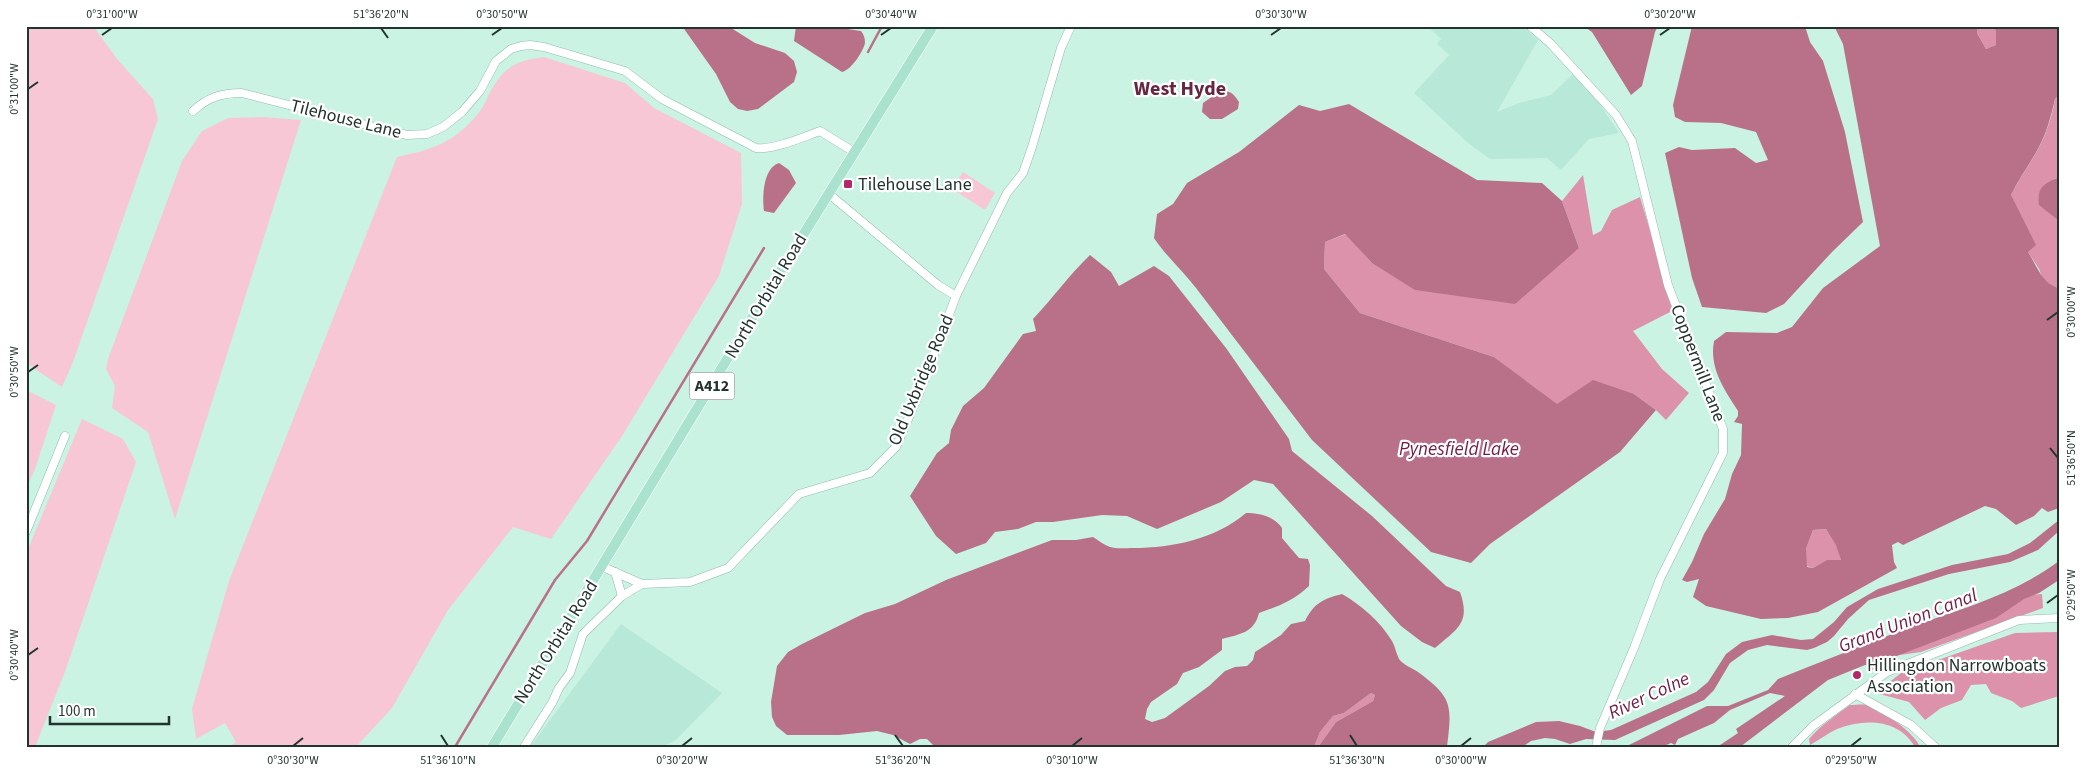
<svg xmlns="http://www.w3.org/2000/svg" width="2085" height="773" font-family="'Source Sans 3',sans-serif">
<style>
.built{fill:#b8e9d8}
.green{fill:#f7c7d6}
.forest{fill:#dd92ac}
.water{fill:#b9718a;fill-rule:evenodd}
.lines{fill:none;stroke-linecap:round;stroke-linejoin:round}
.stream{stroke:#b9718a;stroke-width:2.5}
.minor-casing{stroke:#92bbac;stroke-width:9}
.major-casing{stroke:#fff;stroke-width:11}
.minor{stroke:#fff;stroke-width:8}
.major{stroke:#a9e2cf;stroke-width:10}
.ticks{fill:none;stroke:#23332d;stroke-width:2}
.poi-dot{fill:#b22969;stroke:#fff;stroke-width:2}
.labels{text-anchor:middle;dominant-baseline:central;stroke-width:4.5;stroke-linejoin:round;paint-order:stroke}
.shield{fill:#fff;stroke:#65706c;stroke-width:1}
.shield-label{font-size:16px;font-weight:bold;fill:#23332d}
.street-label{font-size:18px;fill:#23332d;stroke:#fff}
.poi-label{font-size:18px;fill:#23332d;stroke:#fff;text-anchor:start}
.water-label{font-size:19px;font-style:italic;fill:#731b43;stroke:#fff}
.quarter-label{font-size:20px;font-weight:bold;fill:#672540;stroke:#fff}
.neatline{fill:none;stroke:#23332d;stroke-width:2}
.ticks-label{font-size:12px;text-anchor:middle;fill:#23332d}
</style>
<rect width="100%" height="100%" fill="#caf3e4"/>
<g class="built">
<path d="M1427,26H1522L1538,40L1497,112L1519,103L1551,95L1573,74L1590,89L1619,133L1589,139L1561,170L1547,158L1490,159L1468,143L1414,93L1449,55L1437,44L1441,39Z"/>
<path d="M621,624L722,693L676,740L662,747H530Z"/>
</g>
<g class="green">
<path d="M26,26H93L117,59L153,99L158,119L73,362L62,387L26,363Z"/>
<path d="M544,57L625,83L654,108L741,153L742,204L719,276L622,436L551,539L513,527L448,610L392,708L356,747H229L236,742L225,723L196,739L192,709L229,581L397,157C433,149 452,144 478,114C482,109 486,101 489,94C504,67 514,61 544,57Z"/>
<path d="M263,117L301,120L175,519L148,432L112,408L115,386L106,369L108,359L182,161L202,131L228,118Z"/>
<path d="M963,172L995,193L985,210L952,189Z"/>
<path d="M26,390L56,405L35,469L26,489Z"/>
<path d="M82,419L123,439L136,462L66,669L35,747H26V554Z"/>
</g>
<g class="forest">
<path d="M1977,26H1994L1996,32V45L1986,49L1977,33Z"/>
<path d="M2059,95V177L2054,179L2050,213L2059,221V288L2052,286L2043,279L2039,269L2028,252L2011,195C2022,173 2039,153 2047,129C2051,119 2053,109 2055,99Z"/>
<path d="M1583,175L1593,235L1601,231L1612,210L1640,197L1674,310L1633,331L1662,369L1689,393L1666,420L1656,410L1634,394L1557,405L1494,357L1360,313L1324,269L1325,242L1346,234L1372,263L1579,248L1562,201Z"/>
<path d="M1826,529L1837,545L1841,560H1828L1813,568L1806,566V549L1813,530Z"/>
<path d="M2042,594L2043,608L1921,652L1893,656L1871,671L1869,665L1893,643L2018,596Z"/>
<path d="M2059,632V696L2021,708L2012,701L1991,693L1986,684L1971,685L1962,700L1941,708L1925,720L1909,702L1876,693L1901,673L2015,633Z"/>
<path d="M1371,693L1375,695L1373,701L1336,722L1318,747H1314L1320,732L1333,716L1344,713Z"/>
<path d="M1850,705C1855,705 1862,704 1867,705C1880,708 1916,734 1920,747H1915C1899,719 1865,718 1837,729C1828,733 1819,740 1810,745L1809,739C1821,725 1835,716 1850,705Z"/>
</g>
<g class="water">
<path d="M682,26H728L755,43L785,53L794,61L797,72L794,82L758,109L747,111L738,109L730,102L716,74Z"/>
<path d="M796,26H828L861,31C864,35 865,38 865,43C863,52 851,70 842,72L794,41Z"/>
<path d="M1583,26H1658L1655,32L1642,86L1631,95L1592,32Z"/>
<path d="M1692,26H1805L1810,42L1823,61L1845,132L1863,222L1832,252L1784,304L1766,313L1702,307L1692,278L1665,153L1679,147L1692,150L1735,148L1756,163L1768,160L1756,132L1721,123L1685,122L1675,117L1673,105Z"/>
<path d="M1834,26H1977V33L1986,49L1996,45V32L1994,26H2059V95L2055,99C2051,116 2047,132 2039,147C2030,164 2019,178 2011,195L2036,245L2028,252C2037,266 2042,284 2059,288V508L2048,512L2042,508L2034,516L2016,525L1996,509L1985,506L1903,545L1898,542L1892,545L1894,562L1897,568L1818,612L1788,618L1761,619L1706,606L1693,597L1699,579L1687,582L1682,580L1692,562L1704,534L1725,499L1732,474L1741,455L1742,424L1734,422L1738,416V411C1724,389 1709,368 1714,341L1726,332L1777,333L1792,327L1823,288L1880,246L1843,44ZM1826,529L1836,545L1841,560H1827L1813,568L1807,567L1806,549L1813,530Z"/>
<path d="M1224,91C1232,91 1235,96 1239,102L1238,109L1222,119H1210L1202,112L1203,103L1216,94Z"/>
<path d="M1349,104L1477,180L1542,183L1562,201L1579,248L1515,304L1415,290L1372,263L1345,234L1325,242L1324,269L1360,313L1494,357L1557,404L1593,380L1634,394L1656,410L1620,452L1490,544L1471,563L1431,552L1312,440L1196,288C1182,270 1166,256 1154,238L1157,214L1173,204L1187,183L1239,152L1299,105L1320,111Z"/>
<path d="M779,163L789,170L796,183L774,213L764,211C762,197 763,168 779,163Z"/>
<path d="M2059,177V221L2039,205C2037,186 2044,184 2059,177Z"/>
<path d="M1090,255L1111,272L1119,286L1154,266L1169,276L1226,348L1289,439L1292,451L1372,516L1446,586L1460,592C1471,623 1457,629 1435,648L1422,642L1401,626L1273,484L1254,480L1221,502L1157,529L1127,516L1102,515L1053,522H1036L1018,529L995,532L986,543L956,554L936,536L910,496L937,453L949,443L951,430L963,406L984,388L1023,334L1036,331L1033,319C1053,298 1069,275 1090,255Z"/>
<path d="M1246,513C1259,513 1274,516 1282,528V538L1299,558L1308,559L1310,565L1309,586C1293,601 1279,606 1259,613C1254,633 1240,634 1222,639V650L1199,667L1183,673L1177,684L1151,702L1147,709L1145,719L1152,722L1165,718L1209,686L1225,671L1235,667L1247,666L1253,660L1255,652L1281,635L1291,624L1305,621C1314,603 1323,599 1342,594C1361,605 1380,621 1392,641C1395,646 1396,653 1399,659C1402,664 1412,668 1418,672C1453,698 1452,705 1447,747H1318L1336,722L1373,701L1375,695L1371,693L1344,713L1333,716L1320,732L1314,747H935L927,739H920L910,744L893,735L877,731L839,735H787L776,726L772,717L771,702L777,666L788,652L802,644L865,613L895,604L946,580L1052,540H1076L1093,537C1098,540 1104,545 1110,547C1116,549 1126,548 1133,548C1173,548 1215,539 1246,513Z"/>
<path d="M2059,520V531L2038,550L2010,562L1949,574L1869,600L1848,619L1834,636L1827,642L1814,648L1807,650L1767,645L1748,650L1730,663L1714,690L1704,700L1615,740L1586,739L1570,744L1555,739L1545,738L1531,741L1522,747H1483L1488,742L1536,722L1559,721L1580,726L1596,732L1611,730L1696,692L1708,682L1726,654L1742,642L1772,635L1801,640L1813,639L1834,622L1847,607L1878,589L1952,565L2008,554L2030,543Z"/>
<path d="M2059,561V580L2039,593L2024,599L1996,618L1873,665H1865L1828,680L1740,747H1717L1738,733L1736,729L1785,696L1770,693L1730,710L1714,723L1678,739L1675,745L1671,743L1662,747H1625L1707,706H1728L1768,690L1778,679C1823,661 1868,643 1913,626C1964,608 2015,594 2059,561Z"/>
</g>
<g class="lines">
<g class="stream">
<path d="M868,52L882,26"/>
<path d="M455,747L555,580L587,541L764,248"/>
</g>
<defs>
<g id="minor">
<path d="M1530,26L1550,43L1616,115L1632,141L1668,285L1723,429V453L1660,579L1634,648L1600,728L1596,747"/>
<path d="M193,111C208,97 222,93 242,93L390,131L407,135L427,134L443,127L462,112L480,91L496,61L511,49L521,46L530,45L544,47L625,71L662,99L756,148C774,150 803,137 820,131L854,152"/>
<path d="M829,194L938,285L956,296"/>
<path d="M26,532L65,436"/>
<path d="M603,567L642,584L690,582L728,568L799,494L870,473L896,447L919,394L956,296L1007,193L1023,173L1032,147L1061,48L1071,26"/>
<path d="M615,572L622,596"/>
<path d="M1855,694L1911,725L1935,747"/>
<path d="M524,747L552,703L559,688L570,673L583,634L622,596L642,584"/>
<path d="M1792,747L1813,726L1887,672L2019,620L2059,618"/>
</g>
<path id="major" d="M492,747L772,285L933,26"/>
</defs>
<use href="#minor" class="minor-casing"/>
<use href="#major" class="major-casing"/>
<use href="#minor" class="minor"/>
<use href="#major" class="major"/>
</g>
<path class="ticks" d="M381,28L388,38M102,35L112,28M492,35L502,28M881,35L891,28M1271,35L1281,28M1660,35L1670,28M28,89L38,82M2047,320L2058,312M28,372L38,365M2050,448L2058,458M2047,603L2058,595M28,655L38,648M441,735L448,746M895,735L903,746M1350,735L1357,746M293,746L303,738M682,746L692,738M1072,746L1082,738M1461,746L1471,738M1851,746L1861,738"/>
<g class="poi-dot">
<rect x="843" y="179" width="10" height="10" rx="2.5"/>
<circle cx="1857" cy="675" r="5"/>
</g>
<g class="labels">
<rect class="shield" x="689.5" y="372.5" width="45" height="27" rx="4"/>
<g class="shield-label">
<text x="712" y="386">A412</text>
</g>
<g class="street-label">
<text transform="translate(346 119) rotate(14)">Tilehouse Lane</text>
<text transform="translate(766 296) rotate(-59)">North Orbital Road</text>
<text transform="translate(1698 363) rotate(69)">Coppermill Lane</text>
<text transform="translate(921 380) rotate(-67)">Old Uxbridge Road</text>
<text transform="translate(556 642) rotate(-58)">North Orbital Road</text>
</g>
<g class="poi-label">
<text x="858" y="184">Tilehouse Lane</text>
<text x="1867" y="665">Hillingdon Narrowboats<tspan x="1867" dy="21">Association</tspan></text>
</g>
<g class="water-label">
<text x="1459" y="449">Pynesfield Lake</text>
<text transform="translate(1908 621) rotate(-21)">Grand Union Canal</text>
<text transform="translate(1649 696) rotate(-25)">River Colne</text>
</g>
<g class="quarter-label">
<text x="1180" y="89">West Hyde</text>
</g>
</g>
<rect width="2085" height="773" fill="none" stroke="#ffffff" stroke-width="55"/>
<path d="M50 716v8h119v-8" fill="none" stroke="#23332d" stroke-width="2.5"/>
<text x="58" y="716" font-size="15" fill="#23332d" stroke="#ffffff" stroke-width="4" paint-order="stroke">100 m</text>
<rect x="28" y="28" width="2030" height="718" class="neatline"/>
<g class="ticks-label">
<text x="112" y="18">0°31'00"W</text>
<text x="381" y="18">51°36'20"N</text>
<text x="502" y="18">0°30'50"W</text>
<text x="891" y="18">0°30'40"W</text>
<text x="1281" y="18">0°30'30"W</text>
<text x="1670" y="18">0°30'20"W</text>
<text transform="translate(14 89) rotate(-90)" y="4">0°31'00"W</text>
<text transform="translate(2071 312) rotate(-90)" y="4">0°30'00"W</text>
<text transform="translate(14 372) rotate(-90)" y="4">0°30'50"W</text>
<text transform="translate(2071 458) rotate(-90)" y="4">51°36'50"N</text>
<text transform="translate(2071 595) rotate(-90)" y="4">0°29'50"W</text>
<text transform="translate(14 655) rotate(-90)" y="4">0°30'40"W</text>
<text x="293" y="764">0°30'30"W</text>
<text x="448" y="764">51°36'10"N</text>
<text x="682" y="764">0°30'20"W</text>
<text x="903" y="764">51°36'20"N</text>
<text x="1072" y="764">0°30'10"W</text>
<text x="1357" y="764">51°36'30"N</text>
<text x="1461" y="764">0°30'00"W</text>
<text x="1851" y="764">0°29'50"W</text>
</g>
</svg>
